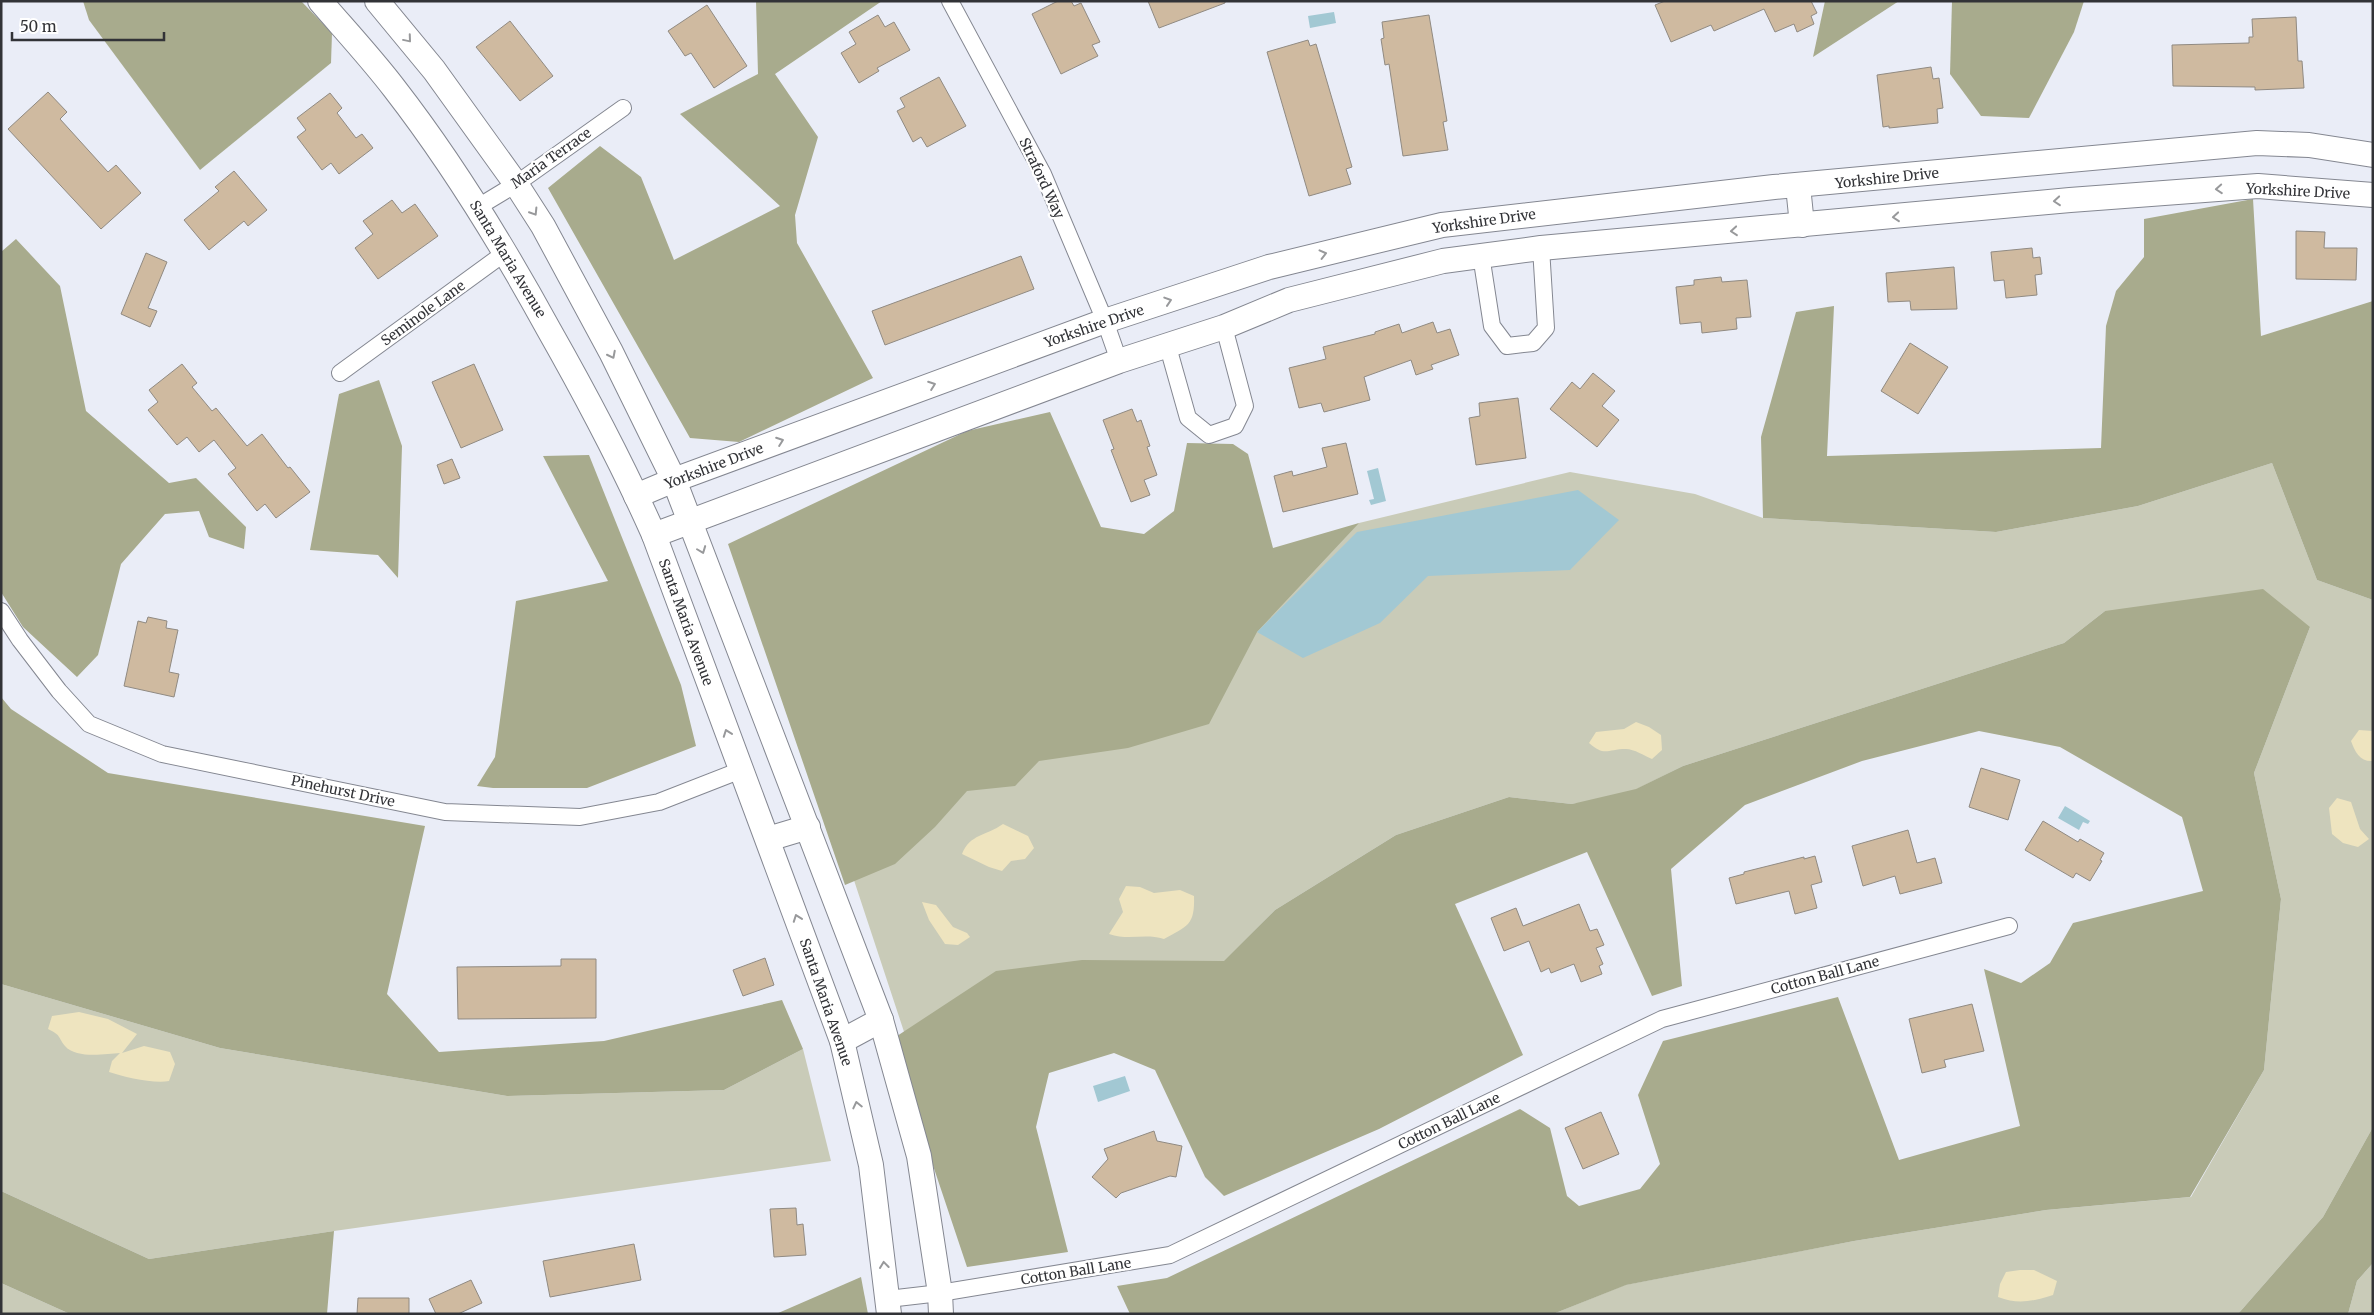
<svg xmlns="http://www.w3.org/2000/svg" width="2374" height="1315" font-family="Merriweather,serif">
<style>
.green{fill:#c9cbb8}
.forest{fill:#a8ab8d}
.sand{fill:#eee4bf}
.water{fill:#a2c8d3}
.building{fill:#cfbaa0;stroke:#908a82}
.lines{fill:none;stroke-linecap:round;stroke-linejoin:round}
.street-casing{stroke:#848791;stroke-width:18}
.secondary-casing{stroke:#848791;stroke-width:26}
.street{stroke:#fff;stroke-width:16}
.secondary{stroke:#fff;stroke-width:24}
.oneway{stroke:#98999b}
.labels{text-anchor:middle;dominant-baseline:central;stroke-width:4.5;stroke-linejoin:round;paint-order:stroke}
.street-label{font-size:14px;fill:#323337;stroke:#fff}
</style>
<rect width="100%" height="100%" fill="#eaedf7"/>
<g class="green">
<path d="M2272,463L2317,580L2373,600V1127L2323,1217L2238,1314H1553L1625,1285L1854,1241L2046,1210L2191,1197L2264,1070L2281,899L2254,773L2310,627L2105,611L2064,643L1683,766L1621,797L1572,804L1509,797L1396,835L1275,910L1207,979L912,1056L844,850L1359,523L1570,472L1695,494L1763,518L1996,532L2138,506Z"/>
<path d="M1,984L220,1048L507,1096L724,1090L803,1049L831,1161L334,1231L149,1259L1,1191Z"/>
<path d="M2373,1263V1314H2348L2357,1281Z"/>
<path d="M1,1283L70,1314H1Z"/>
</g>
<g class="forest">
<path d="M83,1H301L332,33L331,63L200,170L89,20Z"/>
<path d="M756,1H882L775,74L818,137L795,215L797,243L873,378L739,442L690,438L548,188L600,146L641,177L674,260L780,206L680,114L758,74Z"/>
<path d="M1825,1H1899L1813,57Z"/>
<path d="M1952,1H2084L2074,32L2029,118L1981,116L1950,74Z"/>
<path d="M2253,199L2261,336L2373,301V600L2317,580L2272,463L2138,506L1996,532L1763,518L1761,437L1796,312L1834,306L1827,456L2101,448L2106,326L2116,291L2144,257V219Z"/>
<path d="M16,239L60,286L86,411L169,483L196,478L246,527L244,549L209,537L199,511L165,514L121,564L98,655L77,677L23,627L1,592V252Z"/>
<path d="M379,380L402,446L398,578L378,555L310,550L339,394Z"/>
<path d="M1050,412L1101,527L1144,534L1174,511L1187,443L1233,444L1248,454L1273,548L1359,523L1257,632L1209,724L1128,748L1039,761L1015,786L967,791L935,827L895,864L845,885L728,544L967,431Z"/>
<path d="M589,455L681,685L696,746L587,788H493L477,786L495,757L516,601L608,581L543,456Z"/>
<path d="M2263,589L2310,627L2254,773L2281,899L2264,1070L2190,1197L2046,1210L1854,1241L1626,1285L1553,1314H1130L1117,1286L1167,1278L1520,1109L1550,1128L1567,1196L1579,1206L1640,1189L1660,1164L1638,1095L1663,1041L1838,997L1899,1160L2020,1126L1984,969L2021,983L2050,963L2073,923L2203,891L2182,817L2060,747L1979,731L1862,761L1745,805L1671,869L1682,986L1652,996L1587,852L1455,904L1523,1055L1379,1129L1224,1196L1205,1177L1155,1070L1114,1053L1049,1073L1036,1127L1068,1252L967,1267L891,1040L996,971L1082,960L1224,961L1275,910L1396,835L1509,797L1572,804L1636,789L1683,766L2064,643L2105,611Z"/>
<path d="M1,697L11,709L108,773L425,826L387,994L439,1052L604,1041L782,1000L803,1049L724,1090L507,1096L220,1048L1,984Z"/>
<path d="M2373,1127V1263L2357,1281L2348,1314H2238L2323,1217Z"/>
<path d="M1,1191L149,1259L334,1231L327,1314H70L1,1283Z"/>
<path d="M861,1277L868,1314H776Z"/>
</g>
<g class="sand">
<path d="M1636,722L1649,727L1661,735L1662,750L1652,759C1645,756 1634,749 1626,749C1607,749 1605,757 1589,743L1596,732L1624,729Z"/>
<path d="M2359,730L2373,731V761C2360,762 2355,752 2351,741Z"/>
<path d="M2337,798L2351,802L2360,829L2369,839L2358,847L2343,843L2332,834L2329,808Z"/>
<path d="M1003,824L1028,836L1034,848L1025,859L1011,861L1002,871L989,867L962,854C970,834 986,836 1003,824Z"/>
<path d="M1126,886L1140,887L1154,893L1180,890L1194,896C1195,926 1187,926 1164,939C1144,933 1129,941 1109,934L1123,912L1119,899Z"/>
<path d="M922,902L936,905L953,927L967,933L970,937L958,945L945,944L929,920Z"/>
<path d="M79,1012L108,1019L137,1034L122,1053L144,1046L170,1052L175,1064L169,1081C154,1084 124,1077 109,1072L112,1061L120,1053C105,1054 76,1059 65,1046C57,1036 62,1036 48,1029L52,1016Z"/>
<path d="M2020,1270H2034L2057,1281L2053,1295C2033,1301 2019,1305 1998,1297L2000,1284L2006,1272Z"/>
</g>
<g class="water">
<path d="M1334,12L1336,23L1310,28L1308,16Z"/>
<path d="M1378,468L1386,501L1371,505L1369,500L1374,499L1367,471Z"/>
<path d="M1578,490L1619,520L1570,570L1428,576L1380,623L1303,658L1257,632L1357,532Z"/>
<path d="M2065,806L2090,821L2088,824L2083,822L2079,830L2058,818Z"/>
<path d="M1125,1076L1130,1091L1098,1102L1093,1086Z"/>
</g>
<g class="building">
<path d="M1058,1H1071L1074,6L1081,3L1100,42L1092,45L1098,56L1061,74L1032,14Z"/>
<path d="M1148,1H1225V3L1159,28Z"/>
<path d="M1665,1H1811L1817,13L1811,16L1814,24L1797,32L1794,24L1775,32L1764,9L1714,31L1711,25L1671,42L1655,5Z"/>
<path d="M707,5L747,66L714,88L691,53L685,56L668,31Z"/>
<path d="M878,15L885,27L894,22L910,50L877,68L879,71L859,83L841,53L856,44L849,32Z"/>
<path d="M1429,15L1447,121L1443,122L1448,150L1403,156L1389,64L1385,65L1381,39L1384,38L1382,22Z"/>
<path d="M2296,17L2298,61H2302L2304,88L2255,90V87L2173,86L2172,45L2249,43V37H2253L2252,19Z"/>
<path d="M510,21L553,76L520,101L476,47Z"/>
<path d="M1308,40L1310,46L1316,44L1352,167L1346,169L1351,184L1309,196L1267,52Z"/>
<path d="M1931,67L1933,79L1939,78L1943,108L1937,109L1938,123L1889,128V126L1883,127L1877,75Z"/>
<path d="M939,77L966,126L927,147L921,137L913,142L897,111L905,107L900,98Z"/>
<path d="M48,92L67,112L60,119L108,172L116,165L141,193L101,229L8,129Z"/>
<path d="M330,93L342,108L337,113L356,138L362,134L373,148L339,174L331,163L322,170L297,137L306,130L297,118Z"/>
<path d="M234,171L267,210L248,226L244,221L209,250L184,220L219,191L215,187Z"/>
<path d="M392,200L402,213L415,204L438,236L378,279L355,248L373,234L363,221Z"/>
<path d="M2296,231L2325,232L2324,248H2357L2356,280L2296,279Z"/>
<path d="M2032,248L2033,258L2040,257L2042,274L2035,275L2037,295L2006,298L2004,280L1994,281L1991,252Z"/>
<path d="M146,253L167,262L148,308L157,311L150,327L121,314Z"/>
<path d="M1021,256L1034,289L885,345L872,311Z"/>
<path d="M1954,267L1957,309L1911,310L1910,301L1888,302L1886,273Z"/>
<path d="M1721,277L1722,282L1747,280L1751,317L1736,318L1737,329L1702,333L1701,322L1680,324L1676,287L1694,285V280Z"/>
<path d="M1433,322L1437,333L1450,329L1459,355L1431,365L1433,369L1416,375L1411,360L1364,377L1370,400L1324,412L1321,403L1299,408L1289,368L1326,359L1323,347L1375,334V332L1399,324L1402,333Z"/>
<path d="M1910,343L1948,367L1918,414L1881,391Z"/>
<path d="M182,364L197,383L192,387L212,411L216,408L247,446L262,434L288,468L290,467L310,492L276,518L265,504L257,511L228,474L236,468L214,440L199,452L187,437L177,445L148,410L158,402L149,390Z"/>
<path d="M474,364L503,430L461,448L432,382Z"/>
<path d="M1593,373L1615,391L1602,406L1619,420L1597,447L1550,409L1572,382L1580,389Z"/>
<path d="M1518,398L1526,458L1476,465L1469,418L1480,416L1479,403Z"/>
<path d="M1132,409L1137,422L1141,420L1150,446L1147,447L1157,475L1144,480L1150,495L1131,502L1111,450L1114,449L1103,420Z"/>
<path d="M1346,443L1358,494L1283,512L1274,476L1292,471L1293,476L1327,467L1322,448Z"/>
<path d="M452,459L460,478L444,484L437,465Z"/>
<path d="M148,617L167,621L166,628L178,630L169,672L179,674L174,697L124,686L138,621L146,623Z"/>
<path d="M1981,768L2020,780L2008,820L1969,807Z"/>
<path d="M2043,821L2078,842L2080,839L2104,853L2100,860L2102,861L2090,881L2076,873L2073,878L2025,850Z"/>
<path d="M1908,830L1917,863L1935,858L1942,883L1900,894L1895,876L1863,886L1852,846Z"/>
<path d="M1815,856L1822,882L1811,885L1817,908L1795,914L1789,891L1736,904L1729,878L1744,874V872L1804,857V859Z"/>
<path d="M1579,904L1590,931L1597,929L1604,945L1596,948L1603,964L1599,966L1602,974L1581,982L1574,964L1551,973L1549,968L1541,972L1529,941L1504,951L1491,918L1516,908L1523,926Z"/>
<path d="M765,958L774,985L743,996L733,970Z"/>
<path d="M561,959H596V1018L458,1019L457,967L561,966Z"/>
<path d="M1972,1004L1984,1051L1944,1060L1946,1067L1922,1073L1909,1019Z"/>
<path d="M1601,1112L1619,1154L1583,1169L1565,1128Z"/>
<path d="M1154,1131L1157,1141L1182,1146L1176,1177L1170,1176L1121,1193L1116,1198L1092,1177L1108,1159L1104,1149Z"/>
<path d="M796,1208L797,1225L803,1224L806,1255L774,1257L770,1209Z"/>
<path d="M634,1244L641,1280L550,1297L543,1261Z"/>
<path d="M471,1280L482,1303L458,1314H436L429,1299Z"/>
<path d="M358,1298H409V1314H357Z"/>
</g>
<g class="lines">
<defs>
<g id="street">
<path d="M950,1L1043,174L1105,321L1119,361"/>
<path d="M478,207L516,184L623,108"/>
<path d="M1481,255L1492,326L1507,346L1533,343L1546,328L1541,248"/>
<path d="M1168,347L1188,418L1209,435L1235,426L1245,406L1224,327"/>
<path d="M340,373L506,252"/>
<path d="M1,611L20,640L59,691L89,724L162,754L445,812L580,817L659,802L741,770"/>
<path d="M888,1299L940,1293L1170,1255L1662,1019L2009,926"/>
</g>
<g id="secondary">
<path d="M320,1C345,30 371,58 394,88C453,164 503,246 549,330C587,397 623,465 654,535L842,1041L871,1165L889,1314"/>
<path d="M377,1L434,70L516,184L543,226L611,352L674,480L881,1020L919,1156L940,1293L941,1314"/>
<path d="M1798,186L1802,225"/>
<path d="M636,496L674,480L1105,321L1269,267L1442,225L1774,187L2257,143L2309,145L2373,155"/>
<path d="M654,535L1119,361L1224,327L1289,300L1443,261L1541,248L2070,200L2258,186L2373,195"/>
<path d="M768,839L808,827"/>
<path d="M842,1041L881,1020"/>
</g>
</defs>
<use href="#street" class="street-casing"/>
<use href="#secondary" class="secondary-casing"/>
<use href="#street" class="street"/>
<use href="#secondary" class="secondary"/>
</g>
<defs><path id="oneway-chevron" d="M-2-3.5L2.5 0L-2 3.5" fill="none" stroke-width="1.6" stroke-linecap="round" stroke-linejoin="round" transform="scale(1.25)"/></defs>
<g class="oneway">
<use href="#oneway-chevron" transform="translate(408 39) rotate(50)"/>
<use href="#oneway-chevron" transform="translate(2219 189) rotate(176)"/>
<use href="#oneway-chevron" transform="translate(2057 201) rotate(175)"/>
<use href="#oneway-chevron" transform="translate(534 212) rotate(58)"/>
<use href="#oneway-chevron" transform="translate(1896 217) rotate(175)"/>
<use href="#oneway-chevron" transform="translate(1734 231) rotate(175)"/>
<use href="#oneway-chevron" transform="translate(1323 254) rotate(-14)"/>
<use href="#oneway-chevron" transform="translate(1168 301) rotate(-18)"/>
<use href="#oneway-chevron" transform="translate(612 355) rotate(63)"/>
<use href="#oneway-chevron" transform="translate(932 385) rotate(-20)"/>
<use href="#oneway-chevron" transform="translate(780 441) rotate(-20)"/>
<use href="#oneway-chevron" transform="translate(702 550) rotate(69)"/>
<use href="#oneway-chevron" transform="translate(727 733) rotate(-110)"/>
<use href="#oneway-chevron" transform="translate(797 918) rotate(-110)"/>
<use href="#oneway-chevron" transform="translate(857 1105) rotate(-103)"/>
<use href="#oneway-chevron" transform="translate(884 1265) rotate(-97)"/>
</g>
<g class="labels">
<g class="street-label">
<text transform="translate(551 158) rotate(-35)">Maria Terrace</text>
<text transform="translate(1042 178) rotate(65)">Straford Way</text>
<text transform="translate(1887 178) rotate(-6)">Yorkshire Drive</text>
<text transform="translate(2298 191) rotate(3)">Yorkshire Drive</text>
<text transform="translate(1484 221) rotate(-8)">Yorkshire Drive</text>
<text transform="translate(508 259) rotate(59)">Santa Maria Avenue</text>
<text transform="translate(423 313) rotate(-36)">Seminole Lane</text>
<text transform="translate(1094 326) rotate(-19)">Yorkshire Drive</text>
<text transform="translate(714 466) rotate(-21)">Yorkshire Drive</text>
<text transform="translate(686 622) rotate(70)">Santa Maria Avenue</text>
<text transform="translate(343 791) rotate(12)">Pinehurst Drive</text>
<text transform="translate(1825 975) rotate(-15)">Cotton Ball Lane</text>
<text transform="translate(826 1002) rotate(71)">Santa Maria Avenue</text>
<text transform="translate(1449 1121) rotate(-26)">Cotton Ball Lane</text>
<text transform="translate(1076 1271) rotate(-9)">Cotton Ball Lane</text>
</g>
</g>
<rect width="2374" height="1315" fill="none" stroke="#323337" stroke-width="5"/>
<path d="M12 32v8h152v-8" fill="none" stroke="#323337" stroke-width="2.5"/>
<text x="20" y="32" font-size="15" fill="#323337" stroke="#ffffff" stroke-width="4" paint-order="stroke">50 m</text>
</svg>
